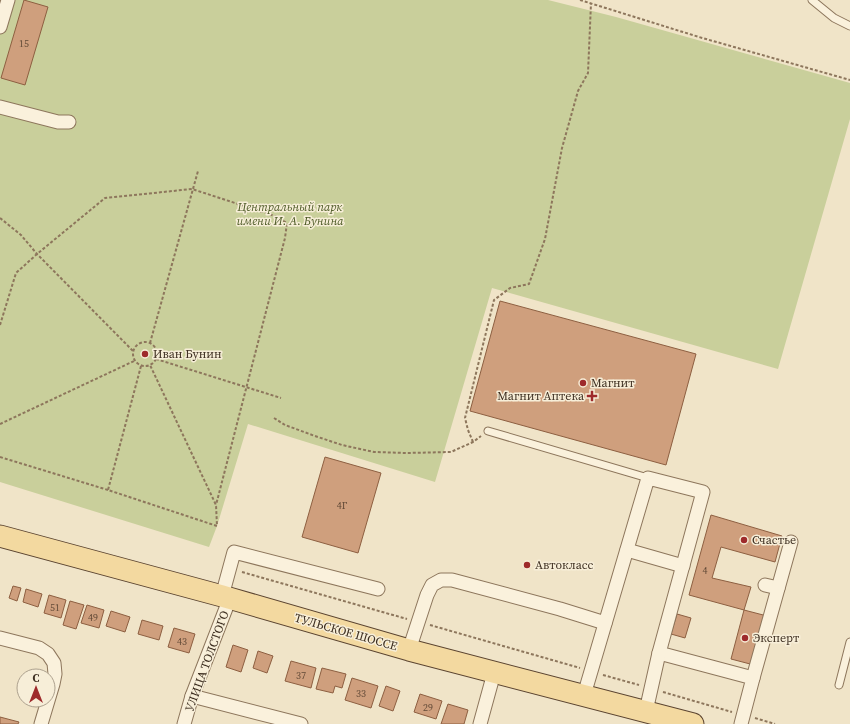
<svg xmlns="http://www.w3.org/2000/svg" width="850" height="724" font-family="'Source Serif 4',serif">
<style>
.park{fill:#c9cf9b}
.building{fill:#cf9f7d;stroke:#8d5f41}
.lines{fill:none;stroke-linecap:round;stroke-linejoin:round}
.lane-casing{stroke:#8d765c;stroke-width:9}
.street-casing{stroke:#8d765c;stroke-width:15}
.primary-casing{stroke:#5b4430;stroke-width:23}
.path{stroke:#8d765c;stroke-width:2;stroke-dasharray:3 2;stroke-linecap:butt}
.lane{stroke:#faf1dc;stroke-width:7}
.street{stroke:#faf1dc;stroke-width:13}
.primary{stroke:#f3d9a0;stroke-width:21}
.poi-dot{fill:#9e2a2b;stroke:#f7eed8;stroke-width:1.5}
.labels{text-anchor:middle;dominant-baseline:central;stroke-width:3;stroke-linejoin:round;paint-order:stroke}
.number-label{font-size:10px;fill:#624a37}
.park-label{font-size:12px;font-style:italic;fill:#4d5a26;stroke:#f7eed8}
.poi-label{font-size:12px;fill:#3d2e20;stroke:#f7eed8;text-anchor:start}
.street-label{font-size:12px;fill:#3d2e20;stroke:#f7eed8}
</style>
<rect width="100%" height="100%" fill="#f0e4c8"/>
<path class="park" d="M0,0H548L616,17L850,83V119L778,369L492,288L435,482L248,424L217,526L209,547L0,482Z"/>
<g class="building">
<path d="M24,0L48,7L25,85L1,78Z"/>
<path d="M500,301L696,354L666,465L470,411Z"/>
<path d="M325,457L381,473L358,553L302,537Z"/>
<path d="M711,515L782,536L775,562L721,547L712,578L751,587L744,610L689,595Z"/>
<path d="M13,586L21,588L17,601L9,598Z"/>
<path d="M26,589L42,594L38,607L23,602Z"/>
<path d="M49,595L66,600L61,618L44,613Z"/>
<path d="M70,601L84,605L76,629L63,625Z"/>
<path d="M87,605L104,610L99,628L81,623Z"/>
<path d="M744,610L767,616L754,665L731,659Z"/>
<path d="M111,611L130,617L125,632L106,626Z"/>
<path d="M677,614L691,618L685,638L671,634Z"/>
<path d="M142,620L163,626L159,640L138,634Z"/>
<path d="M174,628L195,634L189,653L168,647Z"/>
<path d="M233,645L248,650L241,672L226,667Z"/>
<path d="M258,651L273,656L267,673L253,668Z"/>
<path d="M291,661L316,668L311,688L285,681Z"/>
<path d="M322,668L346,674L342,688L335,686L333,693L316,689Z"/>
<path d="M352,678L378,686L371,708L345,700Z"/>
<path d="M386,686L400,691L393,711L379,706Z"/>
<path d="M420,694L442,701L436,719L414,712Z"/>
<path d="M448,704L468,710L464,724H441Z"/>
<path d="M0,717L19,722L18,724H0Z"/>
</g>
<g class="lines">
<defs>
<g id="lane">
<path d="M812,0L834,18L850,26"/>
<path d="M488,431L648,478"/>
<path d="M839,685L850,642"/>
</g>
<g id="street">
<path d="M0,27L8,0"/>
<path d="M0,107L58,122H69"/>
<path d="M627,550L683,566"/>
<path d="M765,585L778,588"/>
<path d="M222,596L234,552L378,589"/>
<path d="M0,638L39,648L48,654L54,663L55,674L53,684L41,724"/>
<path d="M409,650L427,595L432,585L441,580H452L560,609L605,623"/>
<path d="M659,653L753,678L741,724"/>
<path d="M753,678L791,542"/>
<path d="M584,695L648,478L703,492L659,653L646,711"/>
<path d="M192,696L301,724"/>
<path d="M184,724L192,696L230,598"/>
<path d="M480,724L494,673"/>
</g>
<path id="primary" d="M0,536L222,596L409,650L693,724"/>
</defs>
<use href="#lane" class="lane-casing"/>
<use href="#street" class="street-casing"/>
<use href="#primary" class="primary-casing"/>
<g class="path">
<path d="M580,0L699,37L850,80"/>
<path d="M0,218L21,235L37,254L133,351"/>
<path d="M0,325L16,273L37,254L105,198L192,189L275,216L287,223L285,238L216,505"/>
<circle cx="145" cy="354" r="12"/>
<path d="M150,343L198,171"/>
<path d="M156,359L281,398"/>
<path d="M141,366L108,490L217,526L216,505L150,365"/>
<path d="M274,418L285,425L315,436L342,445L374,452L406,453L451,452L473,442L481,436"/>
<path d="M0,424L134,361"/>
<path d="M473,442L468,430L465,418L494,300L510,288L529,284L545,239L562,148L578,91L588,73L591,3"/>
<path d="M0,457L108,490"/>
<path d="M242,572L407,619"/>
<path d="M430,625L580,668"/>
<path d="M603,675L639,685"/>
<path d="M663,692L732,712"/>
<path d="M755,718L775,724"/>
</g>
<use href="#lane" class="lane"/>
<use href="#street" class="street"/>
<use href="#primary" class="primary"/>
</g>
<g class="poi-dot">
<circle cx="145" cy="354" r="4"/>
<circle cx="583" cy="383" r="4"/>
<path d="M590 390h4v4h4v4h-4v4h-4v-4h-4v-4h4z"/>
<circle cx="744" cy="540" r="4"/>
<circle cx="527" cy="565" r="4"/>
<circle cx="745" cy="638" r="4"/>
</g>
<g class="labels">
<g class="number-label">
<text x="24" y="43">15</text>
<text x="342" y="505">4Г</text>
<text x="705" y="570">4</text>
<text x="55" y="607">51</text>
<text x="93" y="617">49</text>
<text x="182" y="641">43</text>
<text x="301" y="675">37</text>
<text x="361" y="693">33</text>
<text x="428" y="707">29</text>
</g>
<g class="park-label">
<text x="290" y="207">Центральный парк<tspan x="290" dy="14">имени И. А. Бунина</tspan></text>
</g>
<g class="poi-label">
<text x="153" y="354">Иван Бунин</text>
<text x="591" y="383">Магнит</text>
<text x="584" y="396" text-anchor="end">Магнит Аптека</text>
<text x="752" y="540">Счастье</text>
<text x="535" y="565">Автокласс</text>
<text x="753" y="638">Эксперт</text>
</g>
<g class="street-label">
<text transform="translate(346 632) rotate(16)">ТУЛЬСКОЕ ШОССЕ</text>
<text transform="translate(207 661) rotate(-70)">УЛИЦА ТОЛСТОГО</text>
</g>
</g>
<g transform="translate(36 688)"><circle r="19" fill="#f7eed8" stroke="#ada18e"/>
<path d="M0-3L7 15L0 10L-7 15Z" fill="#9e2a2b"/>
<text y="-6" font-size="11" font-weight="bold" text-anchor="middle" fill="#3d2e20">С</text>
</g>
</svg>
